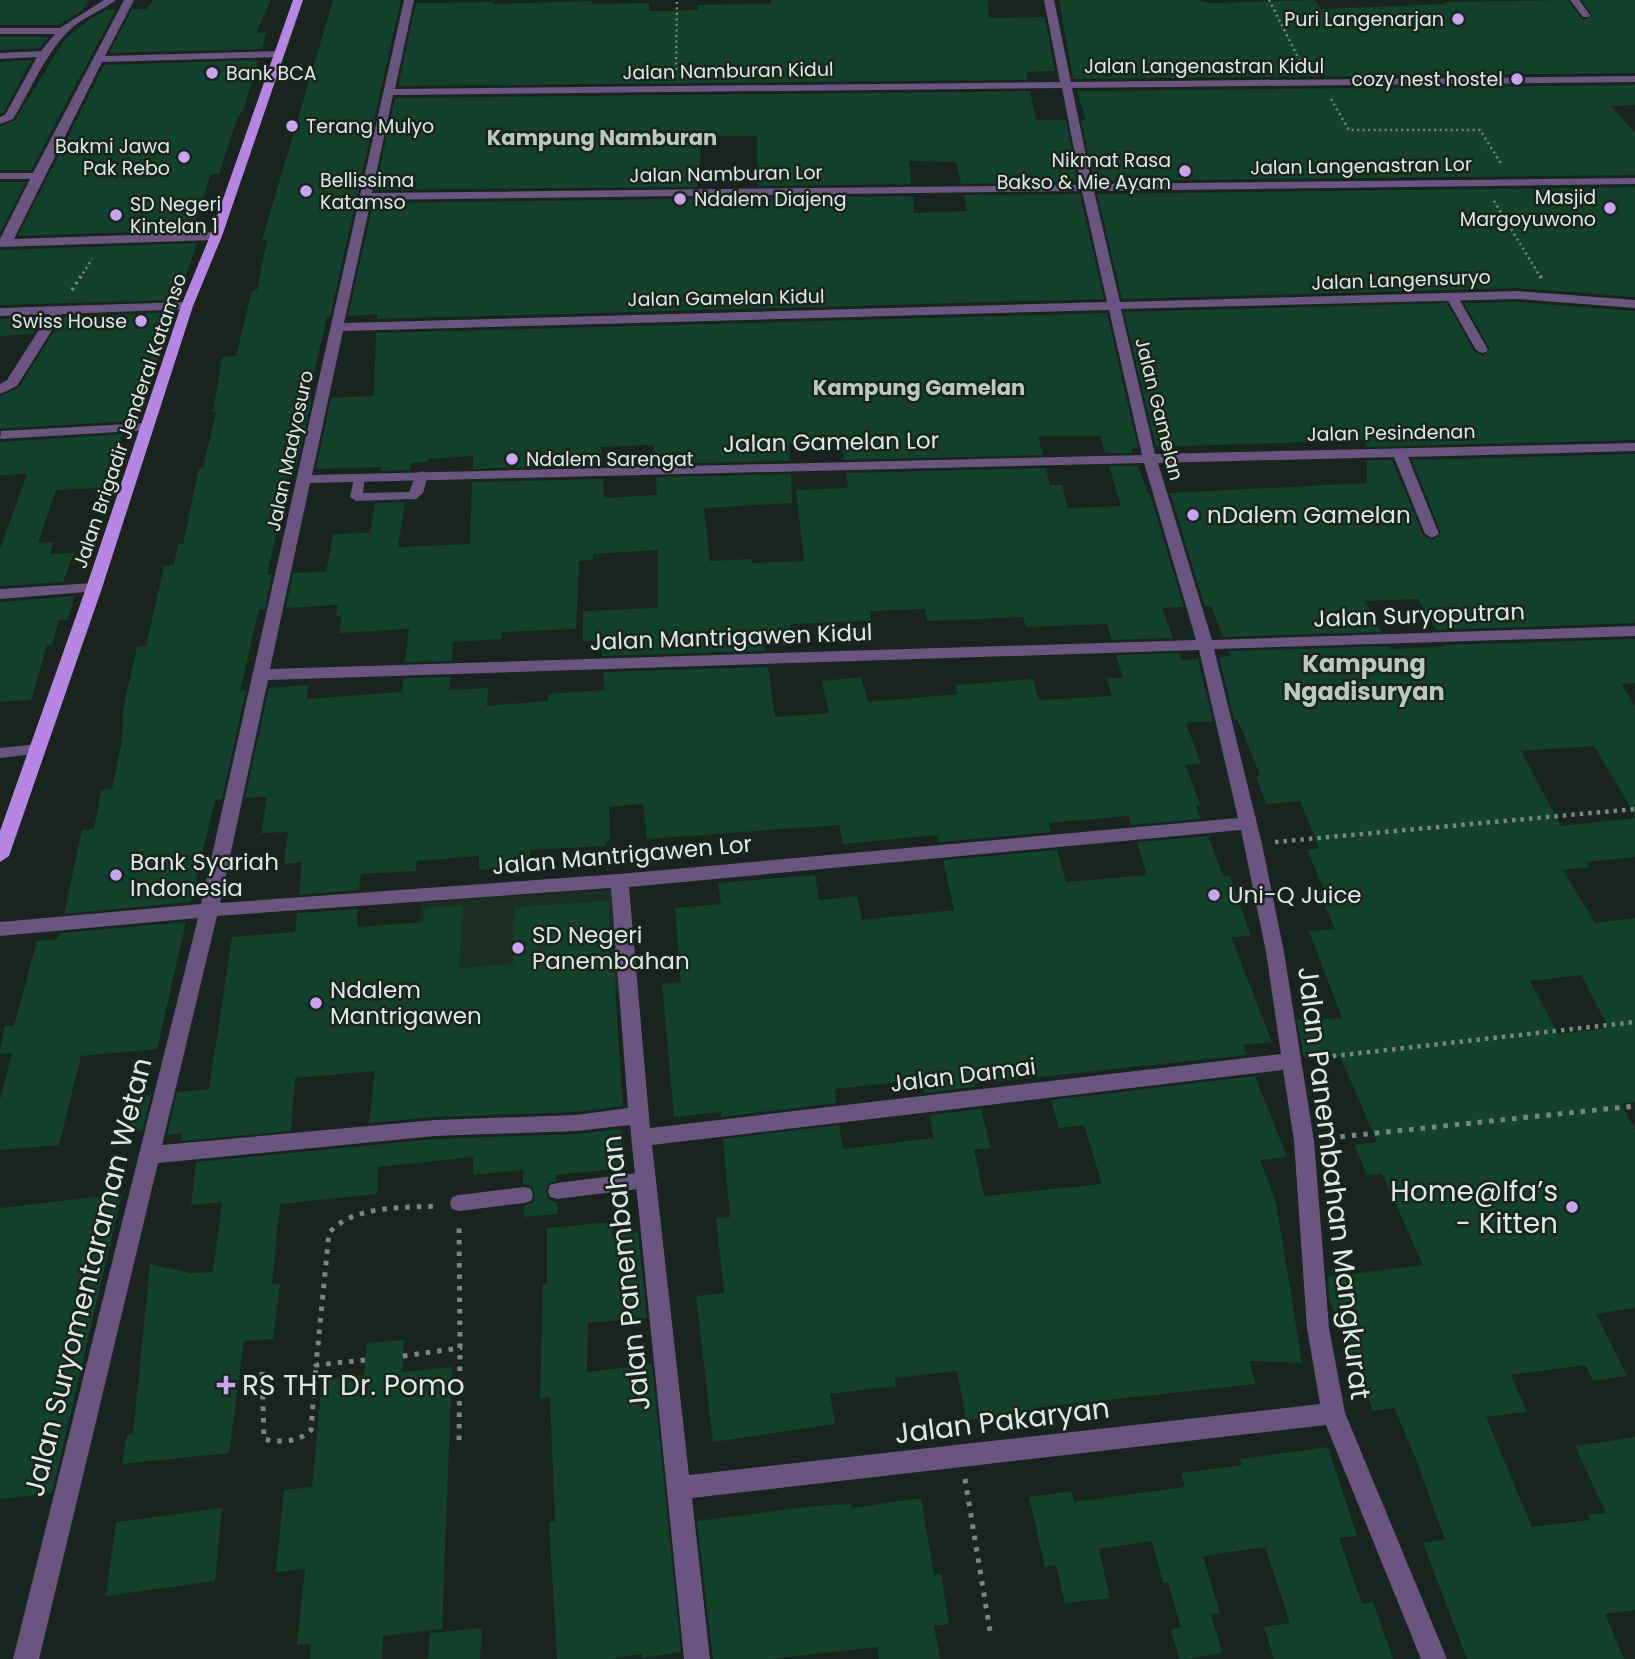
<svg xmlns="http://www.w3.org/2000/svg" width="1635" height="1659" font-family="Poppins,sans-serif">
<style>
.built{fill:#1c2f25}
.building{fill:#13412d;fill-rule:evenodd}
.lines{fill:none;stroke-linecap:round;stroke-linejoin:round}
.path-far3{stroke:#7c8680;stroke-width:2.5;stroke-dasharray:2 3.5;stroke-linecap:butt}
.path-far2{stroke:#7c8680;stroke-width:3.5;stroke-dasharray:2.5 4.5;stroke-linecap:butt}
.path-far1{stroke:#7c8680;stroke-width:4.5;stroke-dasharray:3.5 5;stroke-linecap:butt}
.path{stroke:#7c8680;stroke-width:5;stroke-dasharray:4.5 7;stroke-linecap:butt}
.lane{fill:#6a5480;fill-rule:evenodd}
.street{fill:#6a5480;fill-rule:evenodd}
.primary{fill:#b686e2;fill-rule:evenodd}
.poi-dot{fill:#c9a5ee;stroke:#18241d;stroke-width:2.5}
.labels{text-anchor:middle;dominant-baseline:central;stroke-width:5;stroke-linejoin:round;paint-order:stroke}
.far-poi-label{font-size:19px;fill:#e0e8e3;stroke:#18241d;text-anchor:end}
.far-street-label{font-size:19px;fill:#e0e8e3;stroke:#18241d}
.far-neighbourhood-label{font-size:21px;font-weight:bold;fill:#bbcac1;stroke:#18241d}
.street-label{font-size:23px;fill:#e0e8e3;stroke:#18241d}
.poi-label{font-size:23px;fill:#e0e8e3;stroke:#18241d;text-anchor:start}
.neighbourhood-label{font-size:24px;font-weight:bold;fill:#bbcac1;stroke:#18241d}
.near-street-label{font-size:28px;fill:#e0e8e3;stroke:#18241d}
.near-poi-label{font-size:28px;fill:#e0e8e3;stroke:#18241d;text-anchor:end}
</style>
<rect width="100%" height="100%" fill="#18241d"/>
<path class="built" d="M616,889L619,993L413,1008L421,903Z"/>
<g class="building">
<path d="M0,0H89L83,10L59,25H0Z"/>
<path d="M153,0H271L256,33L266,32L262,49L109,53L132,9H147Z"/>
<path d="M333,0H401L330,317H327L308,399H312L296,470L291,471L267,574H272L265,609H259L240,691L246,690L222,799L215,800L191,902L64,914L82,830L94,829L101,790L112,789L122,741L123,709L137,647L146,646L164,566L174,565L178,544H183L199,468H203L216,412H213L222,357L236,356L252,291L257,290L267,240H262Z"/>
<path d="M771,0H988L989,18L1045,17L1055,71L1026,72L1027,80L398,86L416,3L494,2V4L592,1V4L649,3V11L698,10V5L771,4Z"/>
<path d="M1059,0H1196L1210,3L1315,0L1321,9L1446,4L1444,2L1567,0L1583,20L1592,16L1582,0H1635V73L1073,79Z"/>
<path d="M116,9L31,170H0V126L15,120L65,39L90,19L106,10Z"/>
<path d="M0,37H49L40,48L0,50Z"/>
<path d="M32,60L3,113L0,114V62Z"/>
<path d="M258,60L244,108L237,119L219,174H211L192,230L18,236L104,65Z"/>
<path d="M1635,85V105L1611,106L1635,133V175L1094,181L1081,120H1086L1077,91Z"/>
<path d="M1030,91L1036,120H1066L1078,182L961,184L956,162L909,161L911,184L758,186L757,136H703L697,187L375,190L395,98Z"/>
<path d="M0,182H26L0,233Z"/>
<path d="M1635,187V297L1517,288L1122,299L1097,194Z"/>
<path d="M1080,194L1104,299L377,319V314L348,316L373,203L913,196L914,213L967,211L964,195Z"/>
<path d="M197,243L178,300L0,305V250Z"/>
<path d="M1517,302L1635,311V440L1366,447V440L1156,447L1124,312L1447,303L1474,351L1483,356L1490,349L1464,303Z"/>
<path d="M172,312L152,377H144L130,421L0,429V396L19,387L63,317Z"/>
<path d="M1107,313L1138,448H1132L1133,453H1105L1100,436H1038L1043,455L844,460L842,441L789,443L790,461L655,464L653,445L601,447L602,465L473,469V456L428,459L427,462L411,463L410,470L381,471V467L316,469L331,398L374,396L376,333Z"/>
<path d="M44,317L33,334L0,336V319Z"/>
<path d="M122,434L112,469H107L101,488L56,490L38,543L53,542L50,554L74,553L63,582L0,586V549L27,474L0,475V442Z"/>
<path d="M1635,454V623L1436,630L1418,599L1365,601L1381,632L1223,637L1211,606L1205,607L1170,493L1367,483V460H1392L1423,535L1433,540L1441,533L1412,460Z"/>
<path d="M1109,466H1138L1148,494H1150L1184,607L1162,608L1173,638L1112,640L1107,624L1026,627L1023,617L927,621L925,609L870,611L871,621L791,624L792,638L763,639L765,651L602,656L601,640L583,641V611L658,608V550L593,554V560L579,561L576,629L502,632L501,639L453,642L452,661L405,662L409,629L339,633L342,616H336L338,605L286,608L293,573L326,572L333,534L370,533L375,503L405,502L398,547L470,544L472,482L603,479L604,498L657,495L656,477L791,474L792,503L704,508L710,561L752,559V563L804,561L796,490L848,488L846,473L1046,468L1050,485H1062L1068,508L1121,506Z"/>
<path d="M74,596L68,620H59L52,645H47L31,700L0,702V602Z"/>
<path d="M1635,639V683L1621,684L1635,706V815L1594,746L1521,751L1561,826L1635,818V857L1586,862L1589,867L1563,870L1595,923L1635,918V1102L1621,1104L1635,1130V1308L1596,1314L1627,1376L1593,1381L1586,1365L1511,1375L1527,1412L1486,1417L1532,1527L1590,1520L1588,1515L1606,1513L1575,1446L1635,1437V1610L1605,1614L1624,1659H1467L1423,1543L1445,1540L1416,1459L1394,1408L1373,1411L1329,1299L1328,1277L1423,1265L1382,1174L1367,1175L1354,1145L1377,1142L1340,1056L1304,1058L1297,1020L1342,1018L1309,931L1335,929L1319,892H1325L1307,850L1319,848L1300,801L1266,804L1256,776L1260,775L1238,720H1234L1219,657L1231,656L1229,651L1388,646L1390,649L1445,647L1444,645ZM1581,975L1609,1028L1558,1034L1530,981Z"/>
<path d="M1179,653L1182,660L1198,659L1213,721L1186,723L1201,764L1185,765L1201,806H1196L1201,819L1131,825L1129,816L1049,823L1051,832L939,842L937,835L843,844L839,825L647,839L643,804L609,807L610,841H606V846L530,850V866L479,870V856L417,861L416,871L361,874L359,890L299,895L302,862L284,864L288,832L261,833L267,797L245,798L269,688L308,685L307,699L402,692L403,678L451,677L449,690L488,688L487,706L548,701V694L604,690L603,672L768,667L775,717L829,713L822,681L861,677L868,702L958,694L956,685L1033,679L1039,700L1112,696L1107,678H1123L1116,655Z"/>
<path d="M1208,836L1223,876H1230L1251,936L1231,937L1272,1042L1243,1045L1247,1055L974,1084L975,1087L924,1093L923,1089L902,1091L900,1082L835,1089L836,1103L721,1117V1112L674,1117L662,984L681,982L675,908L721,904L718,883L815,875L819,900L857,896L862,920L954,910L943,860L1057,850L1066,882L1147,875L1137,842Z"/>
<path d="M609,901L610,957H613L623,1106L576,1112L435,1117L369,1123L375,1071L295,1078L291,1131L182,1141L181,1133L167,1135L177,1092L209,1089L232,937L295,932L297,913L358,909L357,927L424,922L425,908L463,905L459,968L513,964L514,907Z"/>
<path d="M186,922L157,1049L81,1056L59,1145L0,1150V1100L12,1053L0,1054V1050L5,1026H14L37,941L58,939L60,933Z"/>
<path d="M1255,1076L1287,1157L1260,1160L1276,1202L1302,1363L1249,1361L1256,1384L1033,1408L1034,1413L966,1420L957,1371L895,1378L896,1386L830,1394L835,1424L713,1442L696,1296L724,1293L716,1218L730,1217L723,1139L839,1125L843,1149L934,1138L929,1115L981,1109L991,1148L974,1150L984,1196L1102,1184L1084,1125L1059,1128L1051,1100Z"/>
<path d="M151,1095L142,1131L119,1126L126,1097Z"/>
<path d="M621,1129L624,1168L556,1175V1181L548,1184L546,1192L549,1200L557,1202L558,1214L524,1217V1206L533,1202L535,1194L532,1186L523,1184V1170L473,1175V1157L378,1167L377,1194L280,1204L272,1284H280L273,1339L244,1341L229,1453L122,1464L127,1435L133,1434L150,1264L190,1273L213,1272L222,1202L191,1205L196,1162L435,1139L576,1134Z"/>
<path d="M122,1194L52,1493L0,1499V1208Z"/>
<path d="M612,1222V1235L638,1232L647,1318L588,1323L587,1372L652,1364L681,1652L642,1658V1654L609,1659H557L549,1522L555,1521L550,1397L540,1398L543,1284H547V1228Z"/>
<path d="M404,1340L402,1372L452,1367L442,1629L383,1636L382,1659H310L311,1644L297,1645L305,1569L276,1572L284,1490L312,1487L322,1380L364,1375L367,1343Z"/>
<path d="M1328,1447L1357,1536L1339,1538L1362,1604L1373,1602L1393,1659H1274L1264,1627L1290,1623L1265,1547L1203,1556L1220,1613L1211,1614L1222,1653L1185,1659H1179L1171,1629L1181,1628L1168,1583H1163L1152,1541L1099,1549L1110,1598L1065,1603L1056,1565L1045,1567L1029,1497L1072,1491L1074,1502L1185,1487L1181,1473L1242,1465L1240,1459Z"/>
<path d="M921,1498L934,1575L941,1574L949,1624L934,1626L940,1659H879L877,1647L770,1659H713L697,1521L814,1506L851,1504L852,1508Z"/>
<path d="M222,1508L215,1581L106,1596L116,1522Z"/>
<path d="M482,1628L480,1659H428L430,1633Z"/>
</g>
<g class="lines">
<g class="path-far3">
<path d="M1269,0L1302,65"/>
<path d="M676,70L677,0"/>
<path d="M1331,99L1349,130H1480L1502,165"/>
<path d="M1494,201L1541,278"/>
<path d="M80,278L92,259"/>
</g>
<g class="path-far2">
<path d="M1540,276L1542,279"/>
<path d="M72,290L81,276"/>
</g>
<g class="path-far1">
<path d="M1275,842L1635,809"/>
<path d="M1316,1058L1635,1022"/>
</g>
<g class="path">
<path d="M1329,1138L1635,1106"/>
<path d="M403,1356L460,1348L459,1224"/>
<path d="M365,1360L316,1365L329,1233C353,1205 403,1208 436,1206"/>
<path d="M262,1372L264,1439C279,1443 300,1442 311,1430L316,1365"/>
<path d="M459,1440L460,1348"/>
<path d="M965,1479L990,1631"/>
</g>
<g class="lane">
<path d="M1570,0H1579L1590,15L1589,17H1583Z"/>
<path d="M1448,295L1458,297L1488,350L1486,352L1482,353L1476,350L1446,297Z"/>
<path d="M422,471L428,475L423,493L416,499L356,501L350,497L355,474H363L365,477L363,493L409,492L416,475Z"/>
<path d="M37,744L45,749L42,753L0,758V748Z"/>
<path d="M646,1172L653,1174L655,1180L653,1186L646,1188L557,1199L550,1197L548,1191L550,1185L557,1183Z"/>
<path d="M524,1187L531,1189L533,1195L531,1201L524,1203L459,1211L452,1209L450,1203L452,1197L459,1195Z"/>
</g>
<g class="street">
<path d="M104,0H116C103,10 86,16 73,27C45,52 33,87 13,119L0,124V117L5,115L37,57L0,59V53L41,51L55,34H0V28H60Z"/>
<path d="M124,0H134L105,56L279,51L284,54L279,57L102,62L14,239L216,232L222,236L216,240L0,247V239L30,179H0V173H33Z"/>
<path d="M404,0H414L395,89L1060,82L1044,0H1054L1071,82L1635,76V82L1072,88L1092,184L1635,178V184L1094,191L1120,302L1517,291L1635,300V308L1517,299L1121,309L1155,454L1635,443V451L1408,457L1439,534L1432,538L1425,534L1394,457L1158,463L1212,640L1635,626V636L1214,649L1262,844L1284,952L1314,1141L1329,1328L1345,1413L1447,1659H1421L1326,1425L692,1498L710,1659H684L630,1125L576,1131L435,1136L158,1163L39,1659H13L198,918L0,936V922L201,904ZM1062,88L1081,185L372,193L393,95ZM1082,191L1107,302L344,323L371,200ZM1109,310L1142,455L312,475L343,331ZM1144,463L1196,640L270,669L310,483ZM1199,650L1238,818L619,874L220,903L268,680ZM1241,830L1266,952L1281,1054L650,1128L629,887ZM611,888L628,1108L576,1115L435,1120L162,1145L217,916ZM1283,1070L1294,1141L1307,1328L1320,1404L689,1475L652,1145Z"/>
<path d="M187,302L191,303V309L62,314L17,386L0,394V384L7,380L49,314L0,316V308Z"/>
<path d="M147,423L152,424V430L0,439L1,431Z"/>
<path d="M94,583L102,588L99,591L0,599V589Z"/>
</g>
<path class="primary" d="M293,0H303L222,236L193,306L102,588L9,856L0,862V831L86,588L181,306L210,236Z"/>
</g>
<g class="poi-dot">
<circle cx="1458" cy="19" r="7"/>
<circle cx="212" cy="73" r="7"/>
<circle cx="1517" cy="79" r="7"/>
<circle cx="292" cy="126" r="7"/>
<circle cx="184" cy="157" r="7"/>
<circle cx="1185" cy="171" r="7"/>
<circle cx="306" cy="191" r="7"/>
<circle cx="680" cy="199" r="7"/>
<circle cx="1610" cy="208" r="7"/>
<circle cx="116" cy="215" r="7"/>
<circle cx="141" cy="321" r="7"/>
<circle cx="512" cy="459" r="7"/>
<circle cx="1193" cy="515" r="7"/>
<circle cx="116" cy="875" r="7"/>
<circle cx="1214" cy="895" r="7"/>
<circle cx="518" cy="948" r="7"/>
<circle cx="316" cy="1003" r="7"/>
<circle cx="1572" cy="1207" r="7"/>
<path d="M222.5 1374.5h7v7h7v7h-7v7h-7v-7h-7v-7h7z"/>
</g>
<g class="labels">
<g class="far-poi-label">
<text x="1444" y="19">Puri Langenarjan</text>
<text x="226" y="73" text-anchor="start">Bank BCA</text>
<text x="1503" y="79">cozy nest hostel</text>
<text x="306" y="126" text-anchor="start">Terang Mulyo</text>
<text x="170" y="146">Bakmi Jawa<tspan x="170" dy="22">Pak Rebo</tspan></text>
<text x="1171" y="160">Nikmat Rasa<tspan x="1171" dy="22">Bakso &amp; Mie Ayam</tspan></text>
<text x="320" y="180" text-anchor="start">Bellissima<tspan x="320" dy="22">Katamso</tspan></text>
<text x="1596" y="197">Masjid<tspan x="1596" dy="22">Margoyuwono</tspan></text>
<text x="694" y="199" text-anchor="start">Ndalem Diajeng</text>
<text x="130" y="204" text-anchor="start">SD Negeri<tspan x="130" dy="22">Kintelan 1</tspan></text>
<text x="127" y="321">Swiss House</text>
<text x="526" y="459" text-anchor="start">Ndalem Sarengat</text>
</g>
<g class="far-street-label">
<text x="1204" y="66">Jalan Langenastran Kidul</text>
<text transform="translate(728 71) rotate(-1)">Jalan Namburan Kidul</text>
<text transform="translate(1361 166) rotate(-1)">Jalan Langenastran Lor</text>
<text transform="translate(726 174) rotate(-1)">Jalan Namburan Lor</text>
<text transform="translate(1401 280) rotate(-2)">Jalan Langensuryo</text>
<text transform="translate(726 298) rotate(-1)">Jalan Gamelan Kidul</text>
<text transform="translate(1159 409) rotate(76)">Jalan Gamelan</text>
<text transform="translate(130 421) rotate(-71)">Jalan Brigadir Jenderal Katamso</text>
<text transform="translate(1391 433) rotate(-1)">Jalan Pesindenan</text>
<text transform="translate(290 451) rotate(-78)">Jalan Madyosuro</text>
</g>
<g class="far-neighbourhood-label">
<text x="602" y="137">Kampung Namburan</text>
<text x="919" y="387">Kampung Gamelan</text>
</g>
<g class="street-label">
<text transform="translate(831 442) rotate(-1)">Jalan Gamelan Lor</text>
<text transform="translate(1419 615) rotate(-2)">Jalan Suryoputran</text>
<text transform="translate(731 637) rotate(-2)">Jalan Mantrigawen Kidul</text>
<text transform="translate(622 855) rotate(-5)">Jalan Mantrigawen Lor</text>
<text transform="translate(963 1075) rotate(-7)">Jalan Damai</text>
</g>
<g class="poi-label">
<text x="1207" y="515">nDalem Gamelan</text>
<text x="130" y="862">Bank Syariah<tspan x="130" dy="26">Indonesia</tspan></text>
<text x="1228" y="895">Uni-Q Juice</text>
<text x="532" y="935">SD Negeri<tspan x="532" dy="26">Panembahan</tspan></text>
<text x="330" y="990">Ndalem<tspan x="330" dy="26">Mantrigawen</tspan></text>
</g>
<g class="neighbourhood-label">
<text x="1364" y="663">Kampung<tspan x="1364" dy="28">Ngadisuryan</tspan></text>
</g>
<g class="near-street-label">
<text transform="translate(1334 1183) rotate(83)">Jalan Panembahan Mangkurat</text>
<text transform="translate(626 1273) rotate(-96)">Jalan Panembahan</text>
<text transform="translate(88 1277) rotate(-76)">Jalan Suryomentaraman Wetan</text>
<text transform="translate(1002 1421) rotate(-7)">Jalan Pakaryan</text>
</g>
<g class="near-poi-label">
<text x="1558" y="1191">Home@Ifa’s<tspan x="1558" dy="32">- Kitten</tspan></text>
<text x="242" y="1385" text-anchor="start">RS THT Dr. Pomo</text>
</g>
</g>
</svg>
